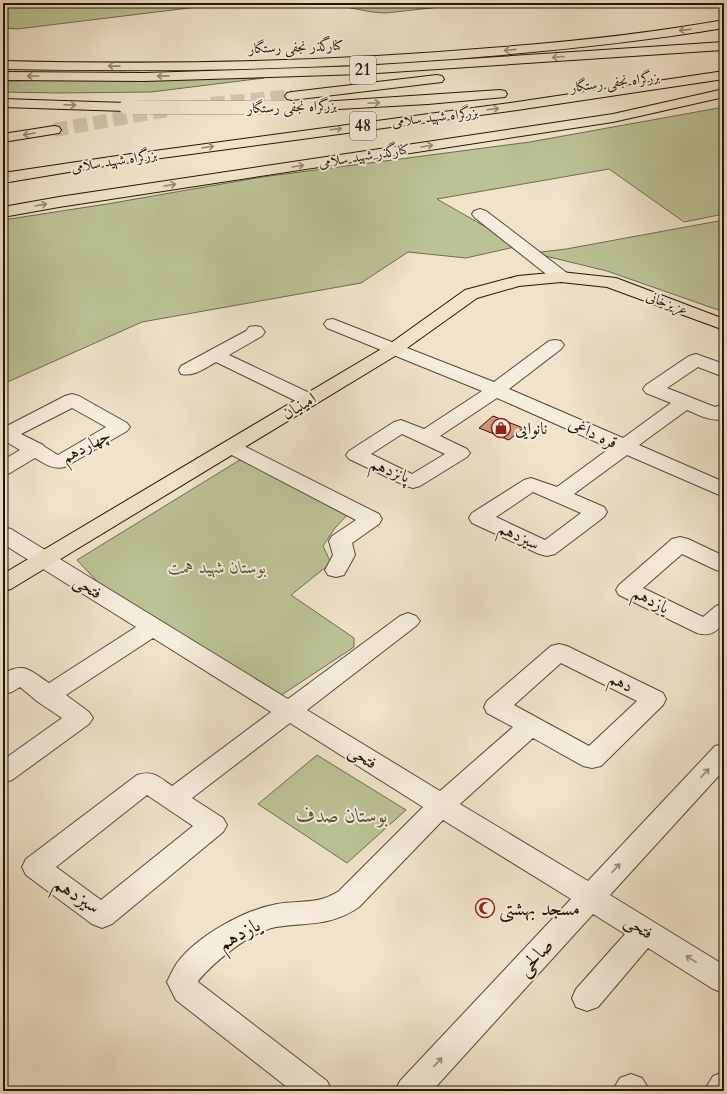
<svg xmlns="http://www.w3.org/2000/svg" width="727" height="1094" font-family="Cardo,Amiri,serif">
<style>
.green{fill:#bbc396;stroke:#6f6c4c}
.building{fill:#d5967b;stroke:#231402}
.lines{fill:none;stroke-linecap:round;stroke-linejoin:round}
.highway-tunnel{stroke:#d1c4ac;stroke-width:14;stroke-dasharray:14 6;stroke-linecap:butt}
.minor-casing{stroke:#564834;stroke-width:2}
.major-casing{stroke:#231402;stroke-width:2}
.highway-casing{stroke:#231402;stroke-width:2}
.minor{fill:#f5eddd;fill-rule:evenodd}
.major{fill:#f0e3ca;fill-rule:evenodd}
.highway{fill:#f0e3ca;fill-rule:evenodd}
.highway-bridge-casing{stroke:#231402;stroke-width:14;stroke-linecap:butt}
.highway-bridge{stroke:#f0e3ca;stroke-width:14}
.oneway{stroke:#948670}
.oneway2{stroke:#968b7a}
.labels{text-anchor:middle;dominant-baseline:central;stroke-width:4;stroke-linejoin:round;paint-order:stroke}
.far-street-label{font-size:14px;fill:#231402;stroke:#f5eddd}
.shield{fill:#f5eddd;stroke:#625544;stroke-width:1}
.shield-label{font-size:16px;font-weight:bold;fill:#231402}
.street-label{font-size:17px;fill:#231402;stroke:#f5eddd}
.poi-label{font-size:17px;fill:#231402;stroke:#f5eddd;text-anchor:start}
.park-label{font-size:17px;font-style:italic;fill:#585136;stroke:#f5eddd}
.near-park-label{font-size:20px;font-style:italic;fill:#585136;stroke:#f5eddd}
.near-street-label{font-size:20px;fill:#231402;stroke:#f5eddd}
.near-poi-label{font-size:20px;fill:#231402;stroke:#f5eddd;text-anchor:start}
</style>
<rect width="100%" height="100%" fill="#f0e3ca"/>
<filter id="stains"><feTurbulence type="fractalNoise" baseFrequency=".005" numOctaves="4"/><feColorMatrix values="0 0 0 0 .2 0 0 0 0 .09 0 0 0 0 .02 0 0 0 .5 -.17"/></filter>
<radialGradient id="worn" r=".72"><stop offset=".6" stop-color="#630" stop-opacity="0"/><stop offset="1" stop-color="#630" stop-opacity=".3"/></radialGradient>
<g class="green">
<path d="M3,3H230L17,29L3,28Z"/>
<path d="M325,3H478L385,13L372,12Z"/>
<path d="M264,78L151,92L57,93L3,92V81Z"/>
<path d="M724,107V214L684,222L609,169L437,199L519,246L466,258L408,252L361,283L142,322L3,384V220L107,204L262,177L530,142Z"/>
<path d="M724,220V312L607,271L533,253L566,249Z"/>
<path d="M243,458L350,512L335,528L323,546L331,563L291,595L354,638V647L280,696L106,591L77,560Z"/>
<path d="M317,755L406,810L347,863L258,804Z"/>
</g>
<path class="building" d="M493,416L523,428L509,440L479,428Z"/>
<g class="lines">
<g class="highway-tunnel">
<path d="M211,104L292,96"/>
<path d="M54,130L167,110"/>
</g>
<defs>
<g id="minor">
<path d="M480,209L486,211L567,273L569,277L567,281L561,282L555,281L474,217L472,214L474,211Z"/>
<path d="M333,319L494,382L549,341L555,340L561,341L564,345L561,349L509,389L623,438L671,403L646,393L643,389L646,385L689,356L696,354L724,364V377L698,367L667,388L715,407L724,404V419C711,422 699,415 687,410L639,445L724,482V496L717,494L627,455L574,494L604,507L607,512L604,517L555,554L547,556L539,554L472,523L469,518L472,513L524,480L531,478L557,487L610,448L497,398L440,436L467,449L470,453L467,457L420,486L413,488L406,486L349,459L346,455L349,451L394,422L401,420L424,429L482,391L327,328L324,324L327,320ZM402,434L445,454L412,474L371,454ZM533,492L581,513L545,540L496,517Z"/>
<path d="M255,326L261,327L265,332L262,336L229,355L316,396L319,400L316,404L309,406L302,404L216,362C205,368 194,377 181,374L179,370L181,366L246,331L249,327Z"/>
<path d="M72,394L79,396L127,423L130,427L127,431L65,467C53,470 45,464 35,458L10,473L3,475V460L20,450L3,440V428L65,396ZM72,408L106,427L58,455L45,447L43,445L21,434Z"/>
<path d="M231,441L238,443L379,514L382,519L379,524L352,543L355,555L344,575L336,577L328,575L325,570L333,555L329,541L332,536L356,520L224,451L221,447L224,443Z"/>
<path d="M3,527L11,529L288,699L400,616L408,613L416,616L420,621L416,626L307,710L440,791L513,727L487,713L484,707L487,701L551,646L559,644L567,646L663,693L666,699L663,705L601,766L592,768L583,766L533,738L460,804L588,881L715,746L724,744V770L610,895L724,965V993L713,989L648,948L598,1007L587,1011L576,1007L572,998L576,989L625,934L593,914L432,1091H395L400,1081L571,899L443,820L359,907C330,927 308,922 276,927C250,932 215,961 198,981V982L327,1081L332,1091H292L176,1000L167,982C170,976 173,969 177,963C197,936 244,910 277,904C301,900 317,905 339,891L423,807L290,723L192,798L223,818L227,825L223,832L112,924L102,928L92,924L26,875L22,867L26,859L137,775C153,770 159,777 172,786L271,712L153,638L66,695L89,712L93,718L89,724L12,780L3,783V760L62,718L38,702L20,687L12,692L3,694V674C24,661 31,671 49,683L136,627L3,544ZM561,663L637,701L589,746L514,705ZM147,795L193,826L101,900L56,867Z"/>
<path d="M680,537L688,539L724,556V572L716,570L682,554L643,588L703,617L716,606L724,603V624C715,632 710,637 697,633L619,595L616,590L619,585L672,539Z"/>
<path d="M724,1072V1091H704L713,1076Z"/>
<path d="M631,1074L642,1078L650,1091H612L620,1078Z"/>
</g>
<g id="major">
<path d="M724,20V28C646,41 568,49 490,56C328,70 165,72 3,69V61C165,65 328,62 490,48C568,42 646,34 724,20Z"/>
<path d="M724,89V97L613,122L59,207L3,217V207L59,197L613,114Z"/>
<path d="M561,272L616,278L724,319V330L607,287L561,282L519,286L477,298L400,353L11,589L3,591V574L388,345L465,290L518,276Z"/>
</g>
<g id="highway">
<path d="M724,42L723,50L362,74L144,81L3,80V72L144,73L362,66Z"/>
<path d="M724,71V79L517,110L117,164L3,183V173L117,156L517,102Z"/>
<path d="M437,75L442,76L444,79L442,82L292,100L287,99L285,96L287,93L292,92Z"/>
<path d="M500,90L505,91L507,94L505,97L428,104L321,110L316,109L314,106L316,103L321,102Z"/>
<path d="M3,99L126,103L131,104L133,107L131,110L126,111L3,107Z"/>
<path d="M54,126L59,127L61,130L59,133L3,142V134Z"/>
</g>
</defs>
<use href="#minor" class="minor-casing"/>
<use href="#major" class="major-casing"/>
<use href="#highway" class="highway-casing"/>
<use href="#minor" class="minor"/>
<use href="#major" class="major"/>
<use href="#highway" class="highway"/>
<defs>
<path id="highway-bridge" d="M126,107L294,108"/>
</defs>
<use href="#highway-bridge" class="highway-bridge-casing"/>
<use href="#highway-bridge" class="highway-bridge"/>
</g>
<defs><path id="oneway-shaft" d="M-6 0H5M1.5-3L5.5 0L1.5 3" fill="none" stroke-width="1.6" stroke-linecap="round" stroke-linejoin="round"/></defs>
<g class="oneway">
<use href="#oneway-shaft" transform="translate(685 30) rotate(173)"/>
<use href="#oneway-shaft" transform="translate(510 50) rotate(174)"/>
<use href="#oneway-shaft" transform="translate(558 57) rotate(175)"/>
<use href="#oneway-shaft" transform="translate(114 66) rotate(-179)"/>
<use href="#oneway-shaft" transform="translate(33 76) rotate(-180)"/>
<use href="#oneway-shaft" transform="translate(163 76) rotate(179)"/>
<use href="#oneway-shaft" transform="translate(374 103) rotate(-3)"/>
<use href="#oneway-shaft" transform="translate(70 105) rotate(2)"/>
<use href="#oneway-shaft" transform="translate(493 109) rotate(-7)"/>
<use href="#oneway-shaft" transform="translate(336 129) rotate(-7)"/>
<use href="#oneway-shaft" transform="translate(29 134) rotate(170)"/>
<use href="#oneway-shaft" transform="translate(427 146) rotate(-9)"/>
<use href="#oneway-shaft" transform="translate(208 147) rotate(-8)"/>
<use href="#oneway-shaft" transform="translate(298 166) rotate(-9)"/>
<use href="#oneway-shaft" transform="translate(170 185) rotate(-9)"/>
<use href="#oneway-shaft" transform="translate(41 205) rotate(-10)"/>
</g>
<g class="oneway2">
<use href="#oneway-shaft" transform="translate(705 773) rotate(-47)"/>
<use href="#oneway-shaft" transform="translate(616 868) rotate(-47)"/>
<use href="#oneway-shaft" transform="translate(691 959) rotate(-148)"/>
<use href="#oneway-shaft" transform="translate(438 1062) rotate(-47)"/>
</g>
<defs>
<symbol id="shop-ring" viewBox="-11 -11 22 22"><circle r="9.5" fill="#f5eddd" stroke="#8f2418" stroke-width="1.5"/><path d="M-5-2.5h2.3a2.7 3.5 0 0 1 5.4 0H5L5.5 6h-11ZM-1.5-2.5h3a1.5 2.3 0 0 0-3 0Z" fill="#8f2418"/></symbol>
<symbol id="mosque-ring" viewBox="-11 -11 22 22"><circle r="9.5" fill="#f5eddd" stroke="#8f2418" stroke-width="1.5"/><path d="M3.5-4.9A6 6 0 1 0 3.5 4.9A5 5 0 1 1 3.5-4.9Z" fill="#8f2418"/></symbol>
</defs>
<g fill-rule="evenodd">
<use href="#shop-ring" x="490" y="417" width="22" height="22"/>
<use href="#mosque-ring" x="474" y="897" width="22" height="22"/>
</g>
<g class="labels">
<g class="far-street-label">
<text transform="translate(296 47) rotate(-2)">کنارگذر نجفی رستگار</text>
<text transform="translate(615 82) rotate(-7)">بزرگراه نجفی رستگار</text>
<text transform="translate(292 107) rotate(-2)">بزرگراه نجفی رستگار</text>
<text transform="translate(435 117) rotate(-7)">بزرگراه شهید سلامی</text>
<text transform="translate(364 156) rotate(-9)">کنارگذر شهید سلامی</text>
<text transform="translate(114 161) rotate(-9)">بزرگراه شهید سلامی</text>
<text transform="translate(667 303) rotate(21)">عزیزخانی</text>
</g>
<g class="shield">
<rect x="350" y="56" width="26" height="28" rx="3"/>
<rect x="350" y="112" width="26" height="28" rx="3"/>
</g>
<g class="shield-label">
<text x="363" y="70">21</text>
<text x="363" y="126">48</text>
</g>
<g class="street-label">
<text transform="translate(299 406) rotate(-31)">امینیان</text>
<text transform="translate(593 433) rotate(24)">قره داغی</text>
<text transform="translate(86 446) rotate(-28)">چهاردهم</text>
<text transform="translate(390 470) rotate(22)">پانزدهم</text>
<text transform="translate(519 536) rotate(25)">سیزدهم</text>
<text transform="translate(88 587) rotate(32)">فتحی</text>
<text transform="translate(651 600) rotate(28)">یازدهم</text>
<text transform="translate(621 682) rotate(26)">دهم</text>
<text transform="translate(363 757) rotate(32)">فتحی</text>
<text transform="translate(639 927) rotate(32)">فتحی</text>
</g>
<g class="poi-label">
<text x="515" y="428">نانوایی</text>
</g>
<g class="park-label">
<text x="217" y="567">بوستان شهید همت</text>
</g>
<g class="near-park-label">
<text x="342" y="815">بوستان صدف</text>
</g>
<g class="near-street-label">
<text transform="translate(77 895) rotate(33)">سیزدهم</text>
<text transform="translate(239 934) rotate(-29)">یازدهم</text>
<text transform="translate(535 957) rotate(-47)">صالحی</text>
</g>
<g class="near-poi-label">
<text x="499" y="908">مسجد بهشتی</text>
</g>
</g>
<rect width="727" height="1094" fill="none" stroke="#f0e3ca" stroke-width="16"/>
<rect x="4" y="4" width="719" height="1086" fill="none" stroke="#231402" stroke-width="2"/>
<rect x="8" y="8" width="711" height="1078" fill="none" stroke="#231402"/>
<rect width="100%" height="100%" filter="url(#stains)"/>
<rect width="100%" height="100%" fill="url(#worn)"/>
</svg>
